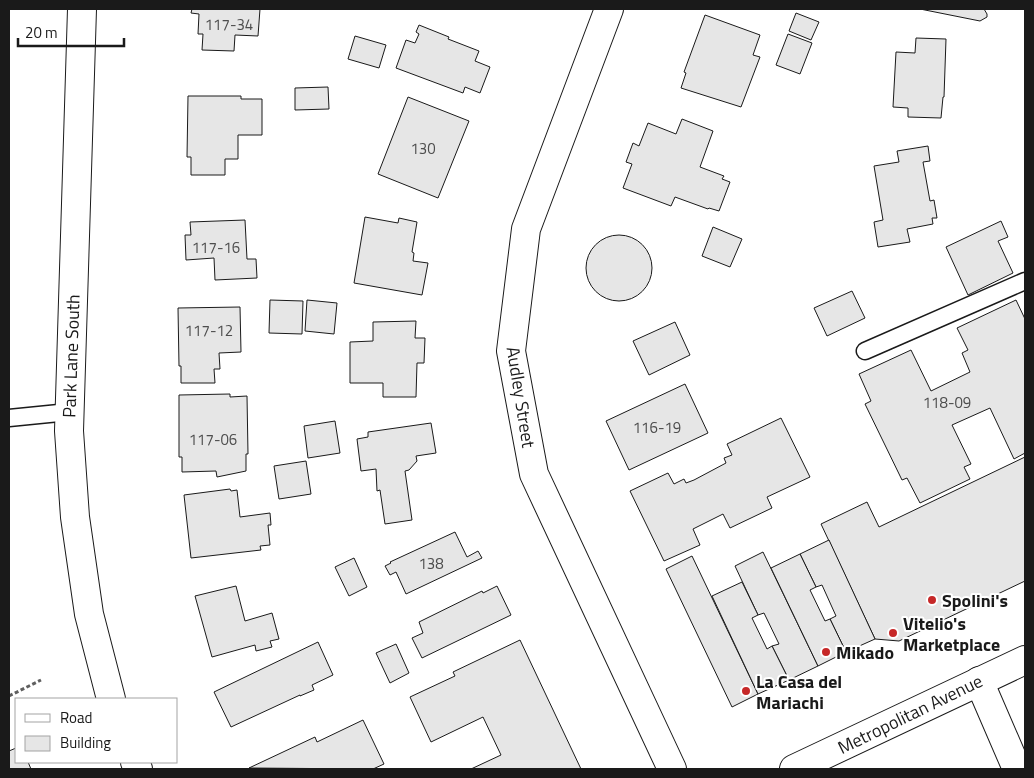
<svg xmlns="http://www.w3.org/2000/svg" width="1034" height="778" font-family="'Titillium Web',sans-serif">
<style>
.building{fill:#e6e6e6;stroke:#1a1a1a}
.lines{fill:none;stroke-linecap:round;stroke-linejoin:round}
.lane-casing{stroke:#1a1a1a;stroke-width:19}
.street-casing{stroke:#1a1a1a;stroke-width:30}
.secondary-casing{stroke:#1a1a1a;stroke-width:30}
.path{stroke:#5f5f5f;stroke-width:3;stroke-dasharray:4 2.5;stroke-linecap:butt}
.lane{stroke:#fff;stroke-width:16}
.street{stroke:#fff;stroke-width:28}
.secondary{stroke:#fff;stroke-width:28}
.poi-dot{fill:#c62828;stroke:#fff;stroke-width:2}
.labels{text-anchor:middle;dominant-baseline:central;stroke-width:4;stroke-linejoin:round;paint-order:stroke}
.number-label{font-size:15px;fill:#4d4d4d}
.street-label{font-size:18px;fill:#1a1a1a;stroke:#fff}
.poi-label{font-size:18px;font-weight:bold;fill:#1a1a1a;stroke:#fff;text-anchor:start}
</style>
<rect width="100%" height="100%" fill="#fff"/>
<g class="building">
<path d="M192,9H260L258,36L235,35L234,51L202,50L203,34H198L199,14L191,13Z"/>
<path d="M920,9H984L987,14V17L980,21Z"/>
<path d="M796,13L819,22L811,40L789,31Z"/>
<path d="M705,15L760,35L753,55L760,57L741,107L681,88L686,73L684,72Z"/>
<path d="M419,25L449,37L448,39L479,51L475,61L490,67L480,93L465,87L463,93L396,68L406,40L415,43L419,34L416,32Z"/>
<path d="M788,34L812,43L800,74L776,65Z"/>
<path d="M355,36L386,45L379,68L348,59Z"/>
<path d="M916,38L946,39L944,97H943L941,118L908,117V108L893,107L896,52L915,53Z"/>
<path d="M328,87L329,109L295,110V88Z"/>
<path d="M188,96H241V99H262V135H238V159H225V175H191V157H187Z"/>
<path d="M408,97L469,121L438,198L378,174Z"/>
<path d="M682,119L713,131L700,167L724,176L722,179L730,182L719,211L709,208L708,209L675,197L671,206L623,188L632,164L626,162L633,143L639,146L648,123L676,134Z"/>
<path d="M928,146L930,161L923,162L930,201L934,200L937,218H932L933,224L907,229L910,242L878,247L874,222L883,220L874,166L899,162L897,151Z"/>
<path d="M365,217L398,223L399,218L417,222L412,252L414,253L413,261L428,263L422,295L354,283Z"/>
<path d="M245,220L247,259H256L257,278L215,280L214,258L186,260L185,235H191L190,222Z"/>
<path d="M1001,221L1008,237L998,241L1013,273L968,295L946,247Z"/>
<path d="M713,227L742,239L730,267L702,256Z"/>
<circle cx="619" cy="268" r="33"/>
<path d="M852,291L865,318L827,336L814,308Z"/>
<path d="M270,300L303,301L302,334L269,333Z"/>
<path d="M307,300L337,303L334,334L305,331Z"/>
<path d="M1016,300L1025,319V453L1014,459L990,408L952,425L971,464L964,467L970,479L920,503L907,478L902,480L865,404L871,401L859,374L911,350L931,391L970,372L962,353L968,350L957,328Z"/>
<path d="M240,307L241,352L219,353L220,369H214L215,383H181V366H179L178,308Z"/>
<path d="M416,321L415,338H425L424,363H417L416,397H383V383H350V342L373,341V322Z"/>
<path d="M675,322L690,355L649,375L633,341Z"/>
<path d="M685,384L708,433L629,470L606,421Z"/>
<path d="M230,394V397L247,396L248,454H246V471L217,477L216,471L182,472V457H179V395Z"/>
<path d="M781,418L810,477L767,497L772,508L730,528L723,514L693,529L700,545L664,561L630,491L668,473L674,484L684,479L686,483L694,480L726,463L724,458L732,455L727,444Z"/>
<path d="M335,421L340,453L308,458L304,426Z"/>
<path d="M431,423L436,453L416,456L417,461L409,470L405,471L412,520L385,524L380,490L377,491L376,469L361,471L357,439L368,437V432Z"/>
<path d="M1025,457V581L899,641L875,639L821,524L867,502L879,527Z"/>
<path d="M306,461L311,494L279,499L274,466Z"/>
<path d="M230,489L231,491L237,490L240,517L270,513L271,525H268L270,545L260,546L261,550L191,558L184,495Z"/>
<path d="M455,532L467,557L478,551L482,558L406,594L396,572L390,575L385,566L391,563L390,562Z"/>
<path d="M829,540L875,639L846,652L830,619L836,616L822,585L816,587L800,554Z"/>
<path d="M763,552L818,666L789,680L772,646L779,644L764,613L758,615L735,566Z"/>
<path d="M800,554L816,587L810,590L825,621L830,619L846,652L818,666L771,568Z"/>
<path d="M692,556L758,694L732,707L666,569Z"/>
<path d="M354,558L367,587L349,596L335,567Z"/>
<path d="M742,582L758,615L752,618L767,649L772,646L789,680L758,694L712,596Z"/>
<path d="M236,586L245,621L272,613L279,639L270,641L272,647L256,651L255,645L212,657L195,596Z"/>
<path d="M497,586L511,615L422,658L412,638L423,633L419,622L482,591L483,593Z"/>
<path d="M520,640L581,769H471L501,755L483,717L431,742L410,697L455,676L453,672Z"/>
<path d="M318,642L333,675L312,685L314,690L300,696V695L231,727L214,692Z"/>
<path d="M396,644L409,673L390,683L376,653Z"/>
<path d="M363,720L384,764L373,769L249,768L315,737L317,742Z"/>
<path d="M16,748V762H28L31,769H9V751Z"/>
</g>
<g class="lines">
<defs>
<g id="lane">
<path d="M865,351L1025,281"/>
<path d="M9,418L69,412"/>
</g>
<g id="street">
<path d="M82,9L69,431L75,517L89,614L111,699"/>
<path d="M609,9L526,229L511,351L534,474L672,769"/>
<path d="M979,681L1017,769"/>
<path d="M135,762L138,769"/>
</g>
<path id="secondary" d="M794,769L1025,660"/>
</defs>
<use href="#lane" class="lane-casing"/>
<use href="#street" class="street-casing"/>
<use href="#secondary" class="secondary-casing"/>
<path class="path" d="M9,696L41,680"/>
<use href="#lane" class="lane"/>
<use href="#street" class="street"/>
<use href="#secondary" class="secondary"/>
</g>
<g class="poi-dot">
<circle cx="932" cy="600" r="5"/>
<circle cx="893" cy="633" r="5"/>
<circle cx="826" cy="652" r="5"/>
<circle cx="746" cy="691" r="5"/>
</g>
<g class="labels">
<g class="number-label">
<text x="229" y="24">117-34</text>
<text x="423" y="148">130</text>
<text x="216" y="247">117-16</text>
<text x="209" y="330">117-12</text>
<text x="947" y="402">118-09</text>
<text x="657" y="427">116-19</text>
<text x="213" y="439">117-06</text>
<text x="431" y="563">138</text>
</g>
<g class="street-label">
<text transform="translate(71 356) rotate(-88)">Park Lane South</text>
<text transform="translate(521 397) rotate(81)">Audley Street</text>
<text transform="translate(910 714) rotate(-26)">Metropolitan Avenue</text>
</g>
<g class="poi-label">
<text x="942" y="600">Spolini's</text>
<text x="903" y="623">Vitelio's<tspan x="903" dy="21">Marketplace</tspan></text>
<text x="836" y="652">Mikado</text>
<text x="756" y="681">La Casa del<tspan x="756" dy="21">Mariachi</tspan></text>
</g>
</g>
<rect width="1034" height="778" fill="none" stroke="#1a1a1a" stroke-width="20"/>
<rect x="15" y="698" width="162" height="65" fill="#ffffff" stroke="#a3a3a3"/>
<rect x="25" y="714" width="25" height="8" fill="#ffffff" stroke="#a3a3a3"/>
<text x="60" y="723" font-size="15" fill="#1a1a1a">Road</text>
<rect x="25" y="736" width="25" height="15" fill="#e6e6e6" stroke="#a3a3a3"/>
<text x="60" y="748" font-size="15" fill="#1a1a1a">Building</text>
<path d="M18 38v8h106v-8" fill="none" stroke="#1a1a1a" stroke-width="2.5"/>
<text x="25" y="38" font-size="15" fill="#1a1a1a" stroke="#ffffff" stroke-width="4" paint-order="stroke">20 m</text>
</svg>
